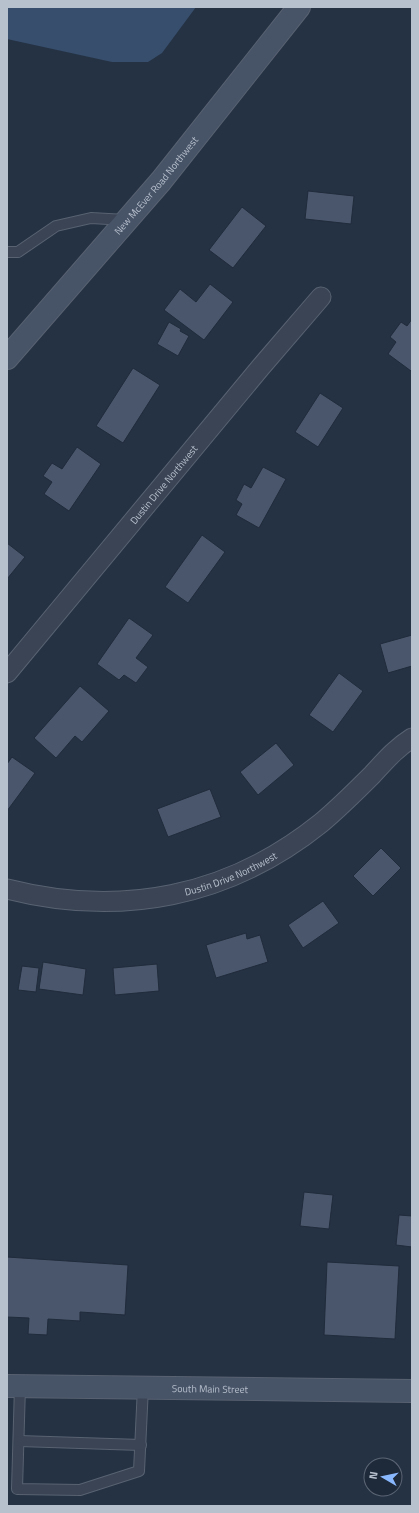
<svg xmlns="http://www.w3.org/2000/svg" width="419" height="1513" font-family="'Titillium Web',sans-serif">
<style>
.water{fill:#374e6c}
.building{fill:#49566b;stroke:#202b3b}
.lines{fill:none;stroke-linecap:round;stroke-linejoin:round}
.lane-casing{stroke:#586271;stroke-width:12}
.street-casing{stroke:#586271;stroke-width:21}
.secondary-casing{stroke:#586271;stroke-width:24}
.lane{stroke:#3a4454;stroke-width:10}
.street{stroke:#3a4454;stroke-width:19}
.secondary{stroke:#475367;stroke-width:22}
.labels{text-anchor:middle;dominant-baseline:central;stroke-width:3.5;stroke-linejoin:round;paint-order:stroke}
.street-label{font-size:10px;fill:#b7c0cd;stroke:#1e2939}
</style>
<rect width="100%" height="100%" fill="#253244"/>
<path class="water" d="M7,7H196L162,53L148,62H112L7,39Z"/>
<g class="building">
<path d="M308,191L354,196L351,224L305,219Z"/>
<path d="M242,207L266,226L233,268L209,250Z"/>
<path d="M210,284L233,302L204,340L164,310L180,289L196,302Z"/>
<path d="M412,319V369L411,371L388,354L396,342L390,337L401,322L407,326Z"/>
<path d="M169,322L181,329L180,331L189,336L178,356L157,344Z"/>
<path d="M133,368L160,385L123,443L96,426Z"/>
<path d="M320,393L343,408L318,447L295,432Z"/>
<path d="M77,447L101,464L69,511L44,494L52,482L43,476L52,463L62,469Z"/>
<path d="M263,467L286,479L259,528L236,515L242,504L236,500L244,484L251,488Z"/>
<path d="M202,535L225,552L188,603L165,587Z"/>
<path d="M7,543L25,557L7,579Z"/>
<path d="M129,618L153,635L136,658L148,667L136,683L124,675L119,680L97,664Z"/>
<path d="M412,635V666L388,673L380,644Z"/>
<path d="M339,673L363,691L333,732L309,715Z"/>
<path d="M80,686L109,711L82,742L75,736L56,758L34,738Z"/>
<path d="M276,743L294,765L258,795L240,772Z"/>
<path d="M12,757L35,773L7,811V764Z"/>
<path d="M210,789L221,817L168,837L157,809Z"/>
<path d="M381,848L401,868L373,896L353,876Z"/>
<path d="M323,901L339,923L303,948L288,925Z"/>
<path d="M246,933L247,939L260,935L268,962L216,978L206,945Z"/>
<path d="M43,962L86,969L83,995L39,989Z"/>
<path d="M157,964L159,991L115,995L113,968Z"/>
<path d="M22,966L39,968L36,992L18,990Z"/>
<path d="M304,1192L333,1195L329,1229L300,1226Z"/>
<path d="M399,1215L412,1216V1247L396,1245Z"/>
<path d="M7,1257L128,1265L125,1315L80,1312V1321L48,1319L47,1335L28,1334L29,1318L7,1317Z"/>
<path d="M327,1262L399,1266L395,1339L324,1335Z"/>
</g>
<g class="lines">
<defs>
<g id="lane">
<path d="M7,252H18L56,226L91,218L126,220"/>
<path d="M20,1386L17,1489L80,1490L139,1471L143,1387"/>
<path d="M19,1441L141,1445"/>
</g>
<g id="street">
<path id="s1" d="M7,673L260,368L321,297"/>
<path id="s2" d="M7,889C121,918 229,897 321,823C339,808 356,791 372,775C385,761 396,748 412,738"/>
</g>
<g id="secondary">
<path id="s3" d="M7,358L161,181L299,7"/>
<path id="s4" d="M7,1386L412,1391"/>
</g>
</defs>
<use href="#lane" class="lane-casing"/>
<use href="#street" class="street-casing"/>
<use href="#secondary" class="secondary-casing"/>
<use href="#lane" class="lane"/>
<use href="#street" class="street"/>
<use href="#secondary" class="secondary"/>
</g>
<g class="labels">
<g class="street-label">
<text stroke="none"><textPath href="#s3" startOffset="228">New McEver Road Northwest</textPath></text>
<text stroke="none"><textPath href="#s1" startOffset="245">Dustin Drive Northwest</textPath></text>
<text stroke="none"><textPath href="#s2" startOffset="229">Dustin Drive Northwest</textPath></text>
<text stroke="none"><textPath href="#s4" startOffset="203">South Main Street</textPath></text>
</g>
</g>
<rect width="419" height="1513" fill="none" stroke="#b7c0cd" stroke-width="16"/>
<g transform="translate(383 1477) rotate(279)"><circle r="19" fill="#1e2939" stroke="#5b6574"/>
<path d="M0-3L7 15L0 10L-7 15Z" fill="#8ab8ff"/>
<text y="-6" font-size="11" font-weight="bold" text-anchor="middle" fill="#b7c0cd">N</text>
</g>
</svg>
